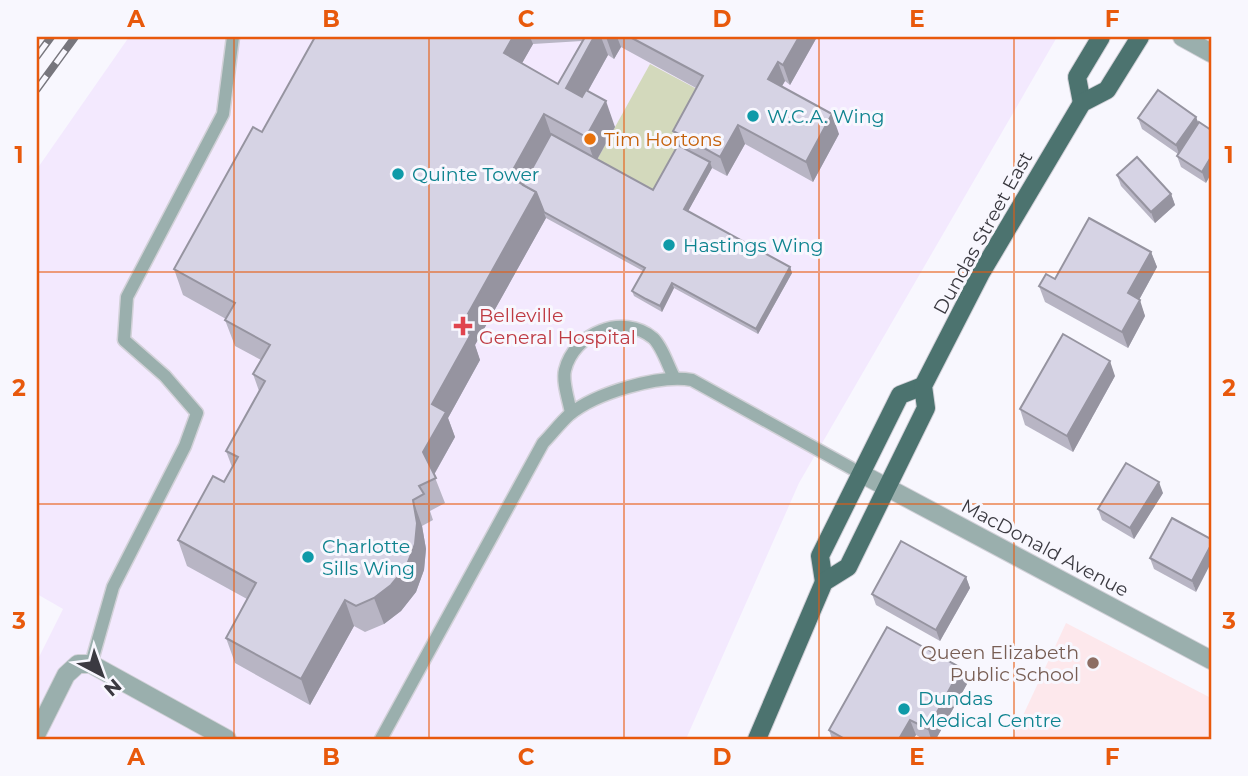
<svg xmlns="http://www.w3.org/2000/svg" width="1248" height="776" font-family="Montserrat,sans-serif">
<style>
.education{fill:#fde8ec}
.medical{fill:#f3e9fe}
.green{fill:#d3d9bc}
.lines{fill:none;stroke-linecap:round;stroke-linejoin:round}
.service-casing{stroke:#d2d1d8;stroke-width:15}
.minor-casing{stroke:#d2d1d8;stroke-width:20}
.tertiary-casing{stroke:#d2d1d8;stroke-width:20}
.primary-casing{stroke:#d2d1d8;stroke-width:20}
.service{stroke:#9aafad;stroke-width:12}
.minor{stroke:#9aafad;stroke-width:18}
.tertiary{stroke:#9aafad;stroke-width:18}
.primary{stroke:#4c736f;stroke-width:18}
.rail-casing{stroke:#77767d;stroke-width:8}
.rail{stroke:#f8f7fe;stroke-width:5;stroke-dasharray:16;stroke-linecap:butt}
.wall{fill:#b8b5c4;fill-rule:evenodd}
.shaded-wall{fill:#9694a0}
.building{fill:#d6d3e4;stroke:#9694a0;stroke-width:2}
.grid{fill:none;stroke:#e8590c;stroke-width:2;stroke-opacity:0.55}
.culture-dot{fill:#0f9aa8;stroke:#f8f7fe;stroke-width:2.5}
.food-dot{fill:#e8710a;stroke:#f8f7fe;stroke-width:2.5}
.health-dot{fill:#e0444e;stroke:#f8f7fe;stroke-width:2.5}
.education-dot{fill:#8d6e63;stroke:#f8f7fe;stroke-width:2.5}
.labels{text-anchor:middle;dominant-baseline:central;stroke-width:6;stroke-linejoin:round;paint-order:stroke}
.culture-label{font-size:19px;fill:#0d838f;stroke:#f8f7fe;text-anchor:start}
.food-label{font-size:19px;fill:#c56008;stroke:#f8f7fe;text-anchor:start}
.street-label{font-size:19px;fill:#3b3a41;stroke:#f8f7fe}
.health-label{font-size:19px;fill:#be3a42;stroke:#f8f7fe;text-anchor:start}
.education-label{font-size:19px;fill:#785e54;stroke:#f8f7fe;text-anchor:end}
.neatline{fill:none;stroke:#e8590c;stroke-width:2.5}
.grid-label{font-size:23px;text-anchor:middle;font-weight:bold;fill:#e8590c}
</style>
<rect width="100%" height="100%" fill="#f8f7fe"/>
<path class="education" d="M1066,623L1211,698V739H1012Z"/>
<path class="medical" d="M129,37H1057L799,483L686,739H37V661L63,609L37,594V169Z"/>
<path class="green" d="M650,64L710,96L655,196L595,163Z"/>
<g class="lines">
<defs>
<g id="service">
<path d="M571,413C569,401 562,382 565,370C574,333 623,313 653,338C662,346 668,366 674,377"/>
<path d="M91,664L113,587L185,446L197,413L165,376L124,340L127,297L223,114L233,37"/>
<path d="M381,739L543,443C552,434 560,423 569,415C595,393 660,374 692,380L860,473"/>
</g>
<g id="minor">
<path d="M1182,37L1211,53"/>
<path d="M37,733L66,675L78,664H91L227,739"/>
</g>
<path id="tertiary" d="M860,473L1211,660"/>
<g id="primary">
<path d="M1082,103L1077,77L1101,37"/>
<path d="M824,582L820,556L900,395L923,386"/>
<path d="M757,739L824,582L848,567L926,408L923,386L981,273L1082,103L1107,90L1140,37"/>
</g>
</defs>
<use href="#service" class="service-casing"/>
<use href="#minor" class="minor-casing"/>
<use href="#tertiary" class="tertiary-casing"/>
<use href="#primary" class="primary-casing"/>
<use href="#service" class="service"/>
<use href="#minor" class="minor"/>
<use href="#tertiary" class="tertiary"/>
<use href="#primary" class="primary"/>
<defs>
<g id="rail">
<path d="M37,56L51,37"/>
<path d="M37,89L75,37"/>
</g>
</defs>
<use href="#rail" class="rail-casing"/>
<use href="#rail" class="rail"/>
</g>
<g class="wall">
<path d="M315,37H817L790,85L785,81L782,86L839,134L813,182L745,144L727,176L712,168L688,211L790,267L792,273L758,334L674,288L662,312L634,296L632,291L643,271L546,218L475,345L480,360L448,418L455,437L434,475L445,503L430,511L433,520L422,526L426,549L424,570L416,592L401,611L384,624L365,632L354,626L310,705L235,663L226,638L247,599L187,566L178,540L224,482L232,467L226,451L259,391L253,374L261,360L235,346L225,320L226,319L183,295L174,269L262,132ZM582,41L558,84L522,63L533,44ZM621,47L696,88L673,131L678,145L653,190L597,160L615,127L588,91L608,55L614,59Z"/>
<path d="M1196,117L1198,123L1206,183L1181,167L1177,156L1178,154L1142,129L1138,118Z"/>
<path d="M1117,175L1171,194L1175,205L1155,223L1121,186Z"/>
<path d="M1151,252L1157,267L1139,300L1145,316L1128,348L1045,302L1039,286L1055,279Z"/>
<path d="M1115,376L1073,452L1025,425L1020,409Z"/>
<path d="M1163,493L1134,539L1102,520L1098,509Z"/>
<path d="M1172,518L1196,592L1154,569L1150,558Z"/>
<path d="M966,577L970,588L940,641L876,605L872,594Z"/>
<path d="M961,668L967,684L936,739H923L916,735L913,739H832L829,730Z"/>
</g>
<g class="shaded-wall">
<path d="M513,37H530L533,44L513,79L504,53Z"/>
<path d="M594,37H601L608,55L575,114L566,88Z"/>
<path d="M606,37H617L621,47L614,59Z"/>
<path d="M799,37H817L790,85L783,65Z"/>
<path d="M778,62L785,81L775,98L768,79Z"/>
<path d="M606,101L615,127L595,163L586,137Z"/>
<path d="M544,114L553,140L520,199L509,177Z"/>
<path d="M832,114L839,134L813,182L806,162Z"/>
<path d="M1196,117L1200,127L1180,156L1176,145Z"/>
<path d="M738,125L745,144L727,176L720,157Z"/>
<path d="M1211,157V174L1206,183L1202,172Z"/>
<path d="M710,162L712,168L686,215L684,209Z"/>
<path d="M536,192L546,218L475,345L480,360L448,418L455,437L432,478L423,452L432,404L460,328Z"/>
<path d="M1171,194L1175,205L1155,223L1151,212Z"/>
<path d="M1151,252L1157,267L1134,309L1128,293Z"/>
<path d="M790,267L792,273L758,334L756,329Z"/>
<path d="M672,283L674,288L662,312L660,306Z"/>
<path d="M1140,300L1145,316L1128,348L1122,332Z"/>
<path d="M1110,361L1115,376L1073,452L1067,436Z"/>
<path d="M1159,482L1163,493L1134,539L1130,528Z"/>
<path d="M413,500L422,526L426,549L424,570L416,592L401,611L384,624L374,598Z"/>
<path d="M1211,545V563L1196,592L1192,581Z"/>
<path d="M966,577L970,588L940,641L936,630Z"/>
<path d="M345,600L354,626L310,705L301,679Z"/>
<path d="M961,668L967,684L936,739H931L928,729Z"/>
<path d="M910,720L916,735L913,739H899Z"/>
</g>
<g class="building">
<path d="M315,37H513L504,53L558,84L585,37H594L566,88L582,97L586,90L606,101L586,137L544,114L509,177L536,192L460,328L471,334L432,404L446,412L423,452L436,478L419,486L424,494L413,500L417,523L415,544L406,567L391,585L374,598L356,606L345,600L301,679L226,638L256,583L178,540L213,476L224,482L238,457L226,451L265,381L253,374L270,345L225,320L235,303L174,269L253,127L262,132Z"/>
<path d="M630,37H799L783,65L778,62L768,79L832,114L806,162L738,125L720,157L673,131L703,76Z"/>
<path d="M1158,90L1196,117L1176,145L1138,118Z"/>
<path d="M1199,122L1211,130V157L1202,172L1177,156Z"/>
<path d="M551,134L653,190L678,145L710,162L684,209L790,267L756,329L672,283L660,306L646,299L632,291L645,268L544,212L536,192L523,185Z"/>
<path d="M1137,157L1171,194L1151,212L1117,175Z"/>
<path d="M1089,218L1151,252L1128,293L1140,300L1122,332L1039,286L1046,274L1055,279Z"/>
<path d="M1063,334L1110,361L1067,436L1020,409Z"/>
<path d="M1126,463L1159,482L1130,528L1098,509Z"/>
<path d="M1172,518L1211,539V545L1192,581L1150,558Z"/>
<path d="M901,541L966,577L936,630L872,594Z"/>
<path d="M887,627L961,668L928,729L910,720L899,739H845L829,730Z"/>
</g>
<path class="grid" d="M234,37V739M429,37V739M624,37V739M819,37V739M1014,37V739M37,272H1211M37,504H1211"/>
<g class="culture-dot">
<circle cx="753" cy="116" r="7"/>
<circle cx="398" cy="174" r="7"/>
<circle cx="669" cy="245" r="7"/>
<circle cx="308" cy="557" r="7"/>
<circle cx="904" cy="709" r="7"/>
</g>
<circle class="food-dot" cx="590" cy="139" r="7"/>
<path class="health-dot" d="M459.5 315.5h7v7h7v7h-7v7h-7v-7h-7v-7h7z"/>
<circle class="education-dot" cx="1093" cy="663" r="7"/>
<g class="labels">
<g class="culture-label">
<text x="767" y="116">W.C.A. Wing</text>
<text x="412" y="174">Quinte Tower</text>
<text x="683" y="245">Hastings Wing</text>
<text x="322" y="546">Charlotte<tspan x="322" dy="22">Sills Wing</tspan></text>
<text x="918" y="698">Dundas<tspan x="918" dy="22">Medical Centre</tspan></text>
</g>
<g class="food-label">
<text x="604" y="139">Tim Hortons</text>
</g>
<g class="street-label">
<text transform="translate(983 233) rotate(-61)">Dundas Street East</text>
<text transform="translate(1045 548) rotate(28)">MacDonald Avenue</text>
</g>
<g class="health-label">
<text x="479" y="315">Belleville<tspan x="479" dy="22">General Hospital</tspan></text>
</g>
<g class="education-label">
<text x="1079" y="652">Queen Elizabeth<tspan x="1079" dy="22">Public School</tspan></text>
</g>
</g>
<rect width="1248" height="776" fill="none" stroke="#f8f7fe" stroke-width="77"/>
<g transform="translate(102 675) rotate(139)" stroke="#f8f7fe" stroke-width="5" paint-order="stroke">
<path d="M0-5L12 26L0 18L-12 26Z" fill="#3b3a41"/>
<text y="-10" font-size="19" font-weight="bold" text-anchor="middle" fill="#3b3a41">N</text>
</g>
<rect x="38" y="38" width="1172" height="700" class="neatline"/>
<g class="grid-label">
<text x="136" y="27">A</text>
<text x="331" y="27">B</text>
<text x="526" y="27">C</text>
<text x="722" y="27">D</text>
<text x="917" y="27">E</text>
<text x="1112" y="27">F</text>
<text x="19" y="163">1</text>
<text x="1229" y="163">1</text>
<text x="19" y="396">2</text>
<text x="1229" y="396">2</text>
<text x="19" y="629">3</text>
<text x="1229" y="629">3</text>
<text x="136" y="765">A</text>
<text x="331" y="765">B</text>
<text x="526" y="765">C</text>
<text x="722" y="765">D</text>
<text x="917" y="765">E</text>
<text x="1112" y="765">F</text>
</g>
</svg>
